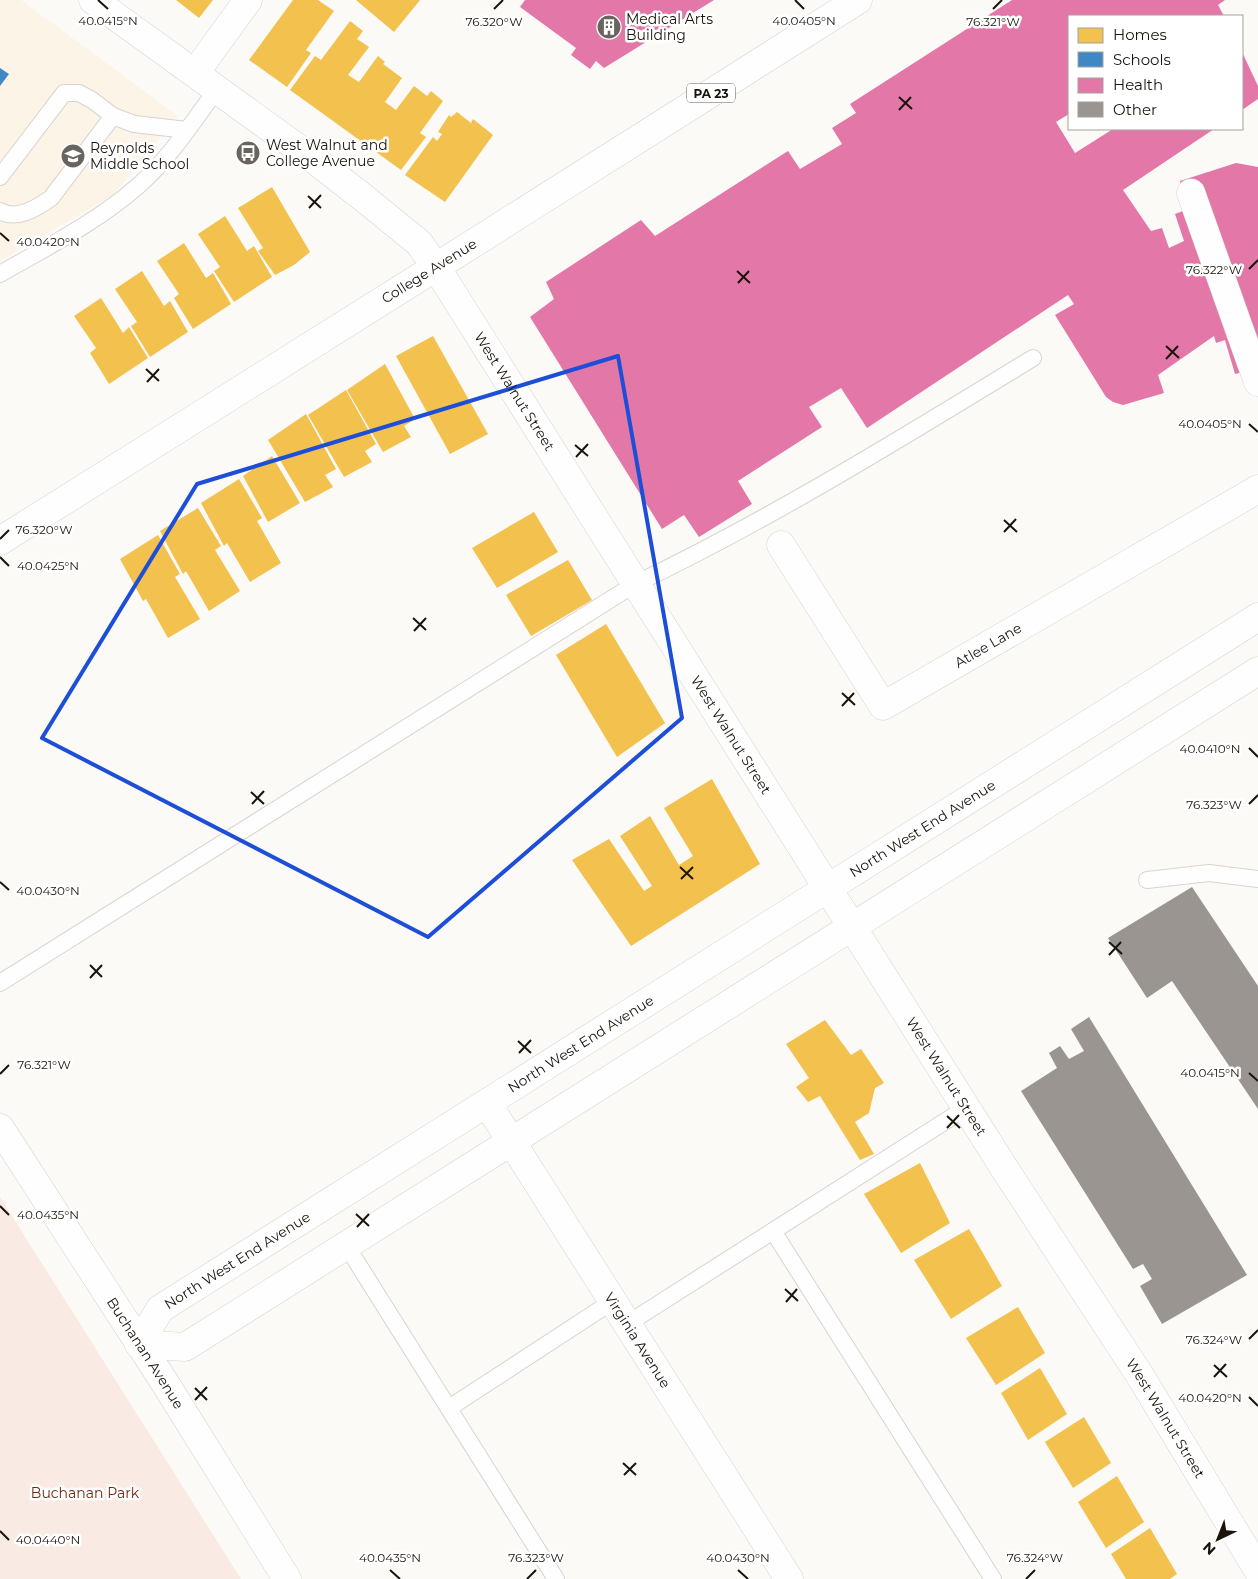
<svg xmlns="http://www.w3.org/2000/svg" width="1258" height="1579" font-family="Montserrat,sans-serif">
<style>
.built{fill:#fdf4e8}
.green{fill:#faeae4}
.homes{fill:#f2c14e}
.schools{fill:#3f88c5}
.health{fill:#e377a8}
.building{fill:#9a9590}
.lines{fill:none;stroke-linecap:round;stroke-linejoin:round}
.lane-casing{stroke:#d8d4ce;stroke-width:18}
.street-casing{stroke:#d8d4ce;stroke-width:29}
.secondary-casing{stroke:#d8d4ce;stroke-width:29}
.primary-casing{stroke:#d8d4ce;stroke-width:29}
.lane{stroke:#fffefe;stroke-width:16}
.street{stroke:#fffefe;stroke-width:28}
.secondary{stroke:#fffefe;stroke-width:28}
.primary{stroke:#fffefe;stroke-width:28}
.marked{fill:none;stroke:#1d4ed8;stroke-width:4;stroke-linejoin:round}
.ticks{fill:none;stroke:#1a140b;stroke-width:2}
.labels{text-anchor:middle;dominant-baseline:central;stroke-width:5;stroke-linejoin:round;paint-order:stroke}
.shield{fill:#fff;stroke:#5f5a54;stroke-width:1}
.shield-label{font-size:12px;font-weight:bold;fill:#1a140b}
.poi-label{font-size:14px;fill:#1a140b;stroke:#fff;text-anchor:start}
.street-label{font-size:14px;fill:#1a140b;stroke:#fff}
.park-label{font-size:14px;fill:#702810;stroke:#fff}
.ticks-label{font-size:12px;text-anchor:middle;fill:#1a140b;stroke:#fff;stroke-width:5;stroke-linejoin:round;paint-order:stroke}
</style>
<rect width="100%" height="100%" fill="#fcfaf7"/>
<path class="built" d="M0,0H21L178,116L113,195L0,261Z"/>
<path class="green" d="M0,1197L241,1579H0Z"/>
<g class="homes">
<path d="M176,0H213L199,18Z"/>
<path d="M293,0H318L334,11L306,50L311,53L287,87L249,60Z"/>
<path d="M356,0H420L394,32Z"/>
<path d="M350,21L363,31L357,39L369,47L348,75L359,82L378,56L385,62L383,64L402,78L385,102L396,110L414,86L427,96L431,91L443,101L420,133L426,137L401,170L290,90L315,56L321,60Z"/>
<path d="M457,112L471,123L473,119L493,135L445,202L405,175L433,137L437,141L442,134L438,132L449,115L451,117Z"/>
<path d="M272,187L310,252L294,265L275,275L258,251L263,248L238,208Z"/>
<path d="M225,216L247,251L254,246L272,277L234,302L214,271L220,267L198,234Z"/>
<path d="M184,243L206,278L213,273L231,304L193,329L174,298L179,294L157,261Z"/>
<path d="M142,271L164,306L170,301L188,332L150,357L131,326L137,322L115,289Z"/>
<path d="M101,298L123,333L129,327L148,358L109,384L90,353L96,348L74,316Z"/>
<path d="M433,336L488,434L450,454L396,356Z"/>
<path d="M385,364L415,419L404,426L411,437L383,452L347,390Z"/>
<path d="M346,390L376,444L365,451L372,462L344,477L308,415Z"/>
<path d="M306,414L336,469L325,475L333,487L305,502L268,440Z"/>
<path d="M272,456L300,503L268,522L243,476Z"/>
<path d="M239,479L262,518L257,521L281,563L250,582L227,543L224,546L201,503Z"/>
<path d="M198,508L221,546L215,550L240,591L209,611L186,571L183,574L160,531Z"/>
<path d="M534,512L558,552L497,588L472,548Z"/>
<path d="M158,535L180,574L175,577L200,619L168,638L146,599L143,601L120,559Z"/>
<path d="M568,560L592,600L531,636L506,595Z"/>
<path d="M606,624L665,723L617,757L556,655Z"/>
<path d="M712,779L760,864L631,946L572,860L609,839L644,891L652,886L620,836L650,816L679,865L693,856L664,808Z"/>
<path d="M825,1020L851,1055L861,1049L884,1083L875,1088L869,1113L855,1122L874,1154L860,1160L820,1096L808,1102L796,1087L809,1078L786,1044Z"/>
<path d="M920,1163L950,1223L901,1253L864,1194Z"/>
<path d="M969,1229L1002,1286L951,1319L914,1260Z"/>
<path d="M1018,1307L1045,1353L996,1385L966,1338Z"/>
<path d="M1040,1368L1067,1414L1028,1440L1001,1393Z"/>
<path d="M1084,1417L1111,1463L1073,1488L1045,1442Z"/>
<path d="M1117,1476L1144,1522L1106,1548L1078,1502Z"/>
<path d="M1150,1528L1177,1574L1170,1579H1126L1111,1554Z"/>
</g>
<path class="schools" d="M0,68L9,74L0,86Z"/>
<g class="health">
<path d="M525,0H714L604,68L596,61L590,69L571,55L576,48L520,7Z"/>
<path d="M1012,0H1225L1218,5L1224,16H1069V114L1056,122L1075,153L1113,129H1214L1123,190L1151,231L1162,228L1169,248L1184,241L1175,214L1188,209L1180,181L1236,163L1258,167V369L1235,374L1225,340L1216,343L1214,336L1158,375L1164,393L1123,405L1113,402L1106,397L1055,315L1074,304L1068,295L867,428L841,388L809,407L822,427L738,481L752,504L699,537L684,515L662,529L530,317L554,299L546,282L641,220L655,236L788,151L800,169L842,144L832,128L856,113L850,104Z"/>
<path d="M1242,52L1258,86V99L1242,110Z"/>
</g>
<g class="building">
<path d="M1192,887L1258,986V1109L1172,981L1147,998L1108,938Z"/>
<path d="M1089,1017L1247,1275L1162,1324L1140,1286L1152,1279L1143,1264L1133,1269L1021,1091L1057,1068L1049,1053L1060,1046L1069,1059L1084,1051L1071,1029Z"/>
</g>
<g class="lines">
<defs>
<g id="lane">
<path d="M0,177L64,93H79L92,100L113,116L134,124L187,130"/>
<path d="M0,211C16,221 37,208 51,198L113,116"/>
<path d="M0,274C47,247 97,222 138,186C169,159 192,123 217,89"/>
<path d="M1147,880L1209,873L1258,879"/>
<path d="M0,983L635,584C773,518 903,437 1033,358"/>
<path d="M773,1231L993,1579"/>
<path d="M346,1245L556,1579"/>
<path d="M627,1324L966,1108"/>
<path d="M449,1408L613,1301"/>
</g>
<g id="street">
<path d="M195,73L248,0"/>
<path d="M1191,193L1258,382"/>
<path id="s1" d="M781,545L883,706L1258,489"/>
<path id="s2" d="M487,1103L789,1579"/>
</g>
<g id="secondary">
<path id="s3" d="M0,541L436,267L1006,1171L1139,1374L1258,1570"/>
<path id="s4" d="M0,1128L165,1383L287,1579"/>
<path id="s5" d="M139,1344L160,1309L1258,617"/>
<path d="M139,1344L185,1347L1258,671"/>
</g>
<path id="primary" d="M93,0L320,164L365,199L419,243L436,267L858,0"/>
</defs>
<use href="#lane" class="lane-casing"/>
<use href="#street" class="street-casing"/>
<use href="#secondary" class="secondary-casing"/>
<use href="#primary" class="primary-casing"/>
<use href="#lane" class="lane"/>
<use href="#street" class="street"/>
<use href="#secondary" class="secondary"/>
<use href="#primary" class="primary"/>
</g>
<path class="marked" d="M618,356L682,718L428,937L42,738L197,484Z"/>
<path class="ticks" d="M98,0L108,9M795,0L804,9M494,9L503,0M993,9L1002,0M899,97L912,109M899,110L911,97M308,196L321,208M309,208L321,195M0,233L9,241M1249,269L1258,260M737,271L750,283M738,283L749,271M1166,346L1179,358M1166,359L1178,346M146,369L159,381M147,382L159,369M1249,424L1258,432M575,445L588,456M576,457L588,444M1004,520L1017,532M1004,532L1016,519M0,539L9,530M0,557L9,566M413,618L426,630M414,631L426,618M842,693L855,705M842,706L854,693M1249,748L1258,757M251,792L264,804M252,804L264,791M1249,804L1258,795M680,867L693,879M681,879L693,867M0,882L9,890M1109,942L1122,954M1109,955L1121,942M90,965L102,977M90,978L102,965M518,1041L531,1053M519,1053L531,1040M1249,1073L1258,1081M0,1074L9,1065M947,1116L960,1128M947,1128L959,1115M0,1206L9,1215M356,1214L369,1226M357,1227L369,1214M785,1289L798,1301M786,1302L797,1289M1249,1339L1258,1330M1214,1365L1227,1377M1214,1377L1226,1364M195,1388L207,1400M1249,1397L1258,1406M195,1400L207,1387M623,1463L636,1475M624,1475L636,1463M0,1531L9,1540M390,1570L400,1579M738,1570L748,1579M527,1579L536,1570M1026,1579L1035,1570"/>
<defs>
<symbol id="building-disc" viewBox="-11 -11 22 22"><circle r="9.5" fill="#69645e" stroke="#fff"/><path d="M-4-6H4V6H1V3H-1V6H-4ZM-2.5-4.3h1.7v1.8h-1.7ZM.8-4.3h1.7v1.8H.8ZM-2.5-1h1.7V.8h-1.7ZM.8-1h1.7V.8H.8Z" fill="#fff"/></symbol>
<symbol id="bus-disc" viewBox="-11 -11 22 22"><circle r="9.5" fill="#69645e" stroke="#fff"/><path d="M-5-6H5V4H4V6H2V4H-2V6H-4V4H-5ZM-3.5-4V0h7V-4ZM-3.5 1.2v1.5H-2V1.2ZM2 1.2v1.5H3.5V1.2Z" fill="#fff"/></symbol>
<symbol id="school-disc" viewBox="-11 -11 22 22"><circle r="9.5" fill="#69645e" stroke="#fff"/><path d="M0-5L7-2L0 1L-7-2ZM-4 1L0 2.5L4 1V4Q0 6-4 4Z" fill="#fff"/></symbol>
</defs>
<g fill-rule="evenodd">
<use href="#building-disc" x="595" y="13" width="28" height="28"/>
<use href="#bus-disc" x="234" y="139" width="28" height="28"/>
<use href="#school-disc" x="59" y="142" width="28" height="28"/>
</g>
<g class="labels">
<rect class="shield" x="687" y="83.5" width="48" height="19" rx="4"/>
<g class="shield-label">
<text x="711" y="93">PA 23</text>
</g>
<g class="poi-label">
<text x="626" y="19">Medical Arts<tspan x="626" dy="16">Building</tspan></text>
<text x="266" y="145">West Walnut and<tspan x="266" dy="16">College Avenue</tspan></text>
<text x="90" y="148">Reynolds<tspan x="90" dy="16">Middle School</tspan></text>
</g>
<g class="street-label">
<text transform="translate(429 271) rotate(-32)">College Avenue</text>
<text stroke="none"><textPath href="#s3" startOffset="662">West Walnut Street</textPath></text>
<text stroke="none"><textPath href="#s1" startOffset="312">Atlee Lane</textPath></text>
<text stroke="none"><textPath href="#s3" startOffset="1068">West Walnut Street</textPath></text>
<text stroke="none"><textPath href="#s5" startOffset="942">North West End Avenue</textPath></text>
<text stroke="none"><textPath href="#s5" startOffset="538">North West End Avenue</textPath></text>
<text stroke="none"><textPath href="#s3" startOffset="1472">West Walnut Street</textPath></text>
<text stroke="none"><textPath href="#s5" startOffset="132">North West End Avenue</textPath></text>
<text stroke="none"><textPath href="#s2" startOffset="281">Virginia Avenue</textPath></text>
<text stroke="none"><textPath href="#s4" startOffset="268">Buchanan Avenue</textPath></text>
<text stroke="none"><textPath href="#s3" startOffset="1878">West Walnut Street</textPath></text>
</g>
<g class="park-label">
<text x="85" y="1493">Buchanan Park</text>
</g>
</g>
<g class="ticks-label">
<text x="108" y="25">40.0415°N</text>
<text x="804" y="25">40.0405°N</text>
<text x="993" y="26">76.321°W</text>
<text x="494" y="26">76.320°W</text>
<text x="48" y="246">40.0420°N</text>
<text x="1214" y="274">76.322°W</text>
<text x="1210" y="428">40.0405°N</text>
<text x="44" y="534">76.320°W</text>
<text x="48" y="570">40.0425°N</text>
<text x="1210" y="753">40.0410°N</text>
<text x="1214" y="809">76.323°W</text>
<text x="48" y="895">40.0430°N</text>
<text x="44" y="1069">76.321°W</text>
<text x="1210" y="1077">40.0415°N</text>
<text x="48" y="1219">40.0435°N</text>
<text x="1214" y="1344">76.324°W</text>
<text x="1210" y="1402">40.0420°N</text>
<text x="48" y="1544">40.0440°N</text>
<text x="536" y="1562">76.323°W</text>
<text x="1035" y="1562">76.324°W</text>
<text x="390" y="1562">40.0435°N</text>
<text x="738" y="1562">40.0430°N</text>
</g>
<rect x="1068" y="15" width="175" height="115" fill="#ffffff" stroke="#a3a19d"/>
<rect x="1078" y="28" width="25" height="15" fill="#f2c14e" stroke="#a3a19d"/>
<text x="1113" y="40" font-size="15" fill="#1a140b">Homes</text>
<rect x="1078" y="52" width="25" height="15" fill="#3f88c5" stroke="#a3a19d"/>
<text x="1113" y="65" font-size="15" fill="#1a140b">Schools</text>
<rect x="1078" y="78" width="25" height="15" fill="#e377a8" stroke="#a3a19d"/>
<text x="1113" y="90" font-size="15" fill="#1a140b">Health</text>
<rect x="1078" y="102" width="25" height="15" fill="#9a9590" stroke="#a3a19d"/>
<text x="1113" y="115" font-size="15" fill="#1a140b">Other</text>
<g transform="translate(1218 1539) rotate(223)" stroke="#ffffff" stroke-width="4" paint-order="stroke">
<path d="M0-4L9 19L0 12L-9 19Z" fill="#1a140b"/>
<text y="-8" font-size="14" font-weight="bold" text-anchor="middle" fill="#1a140b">N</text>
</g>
</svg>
